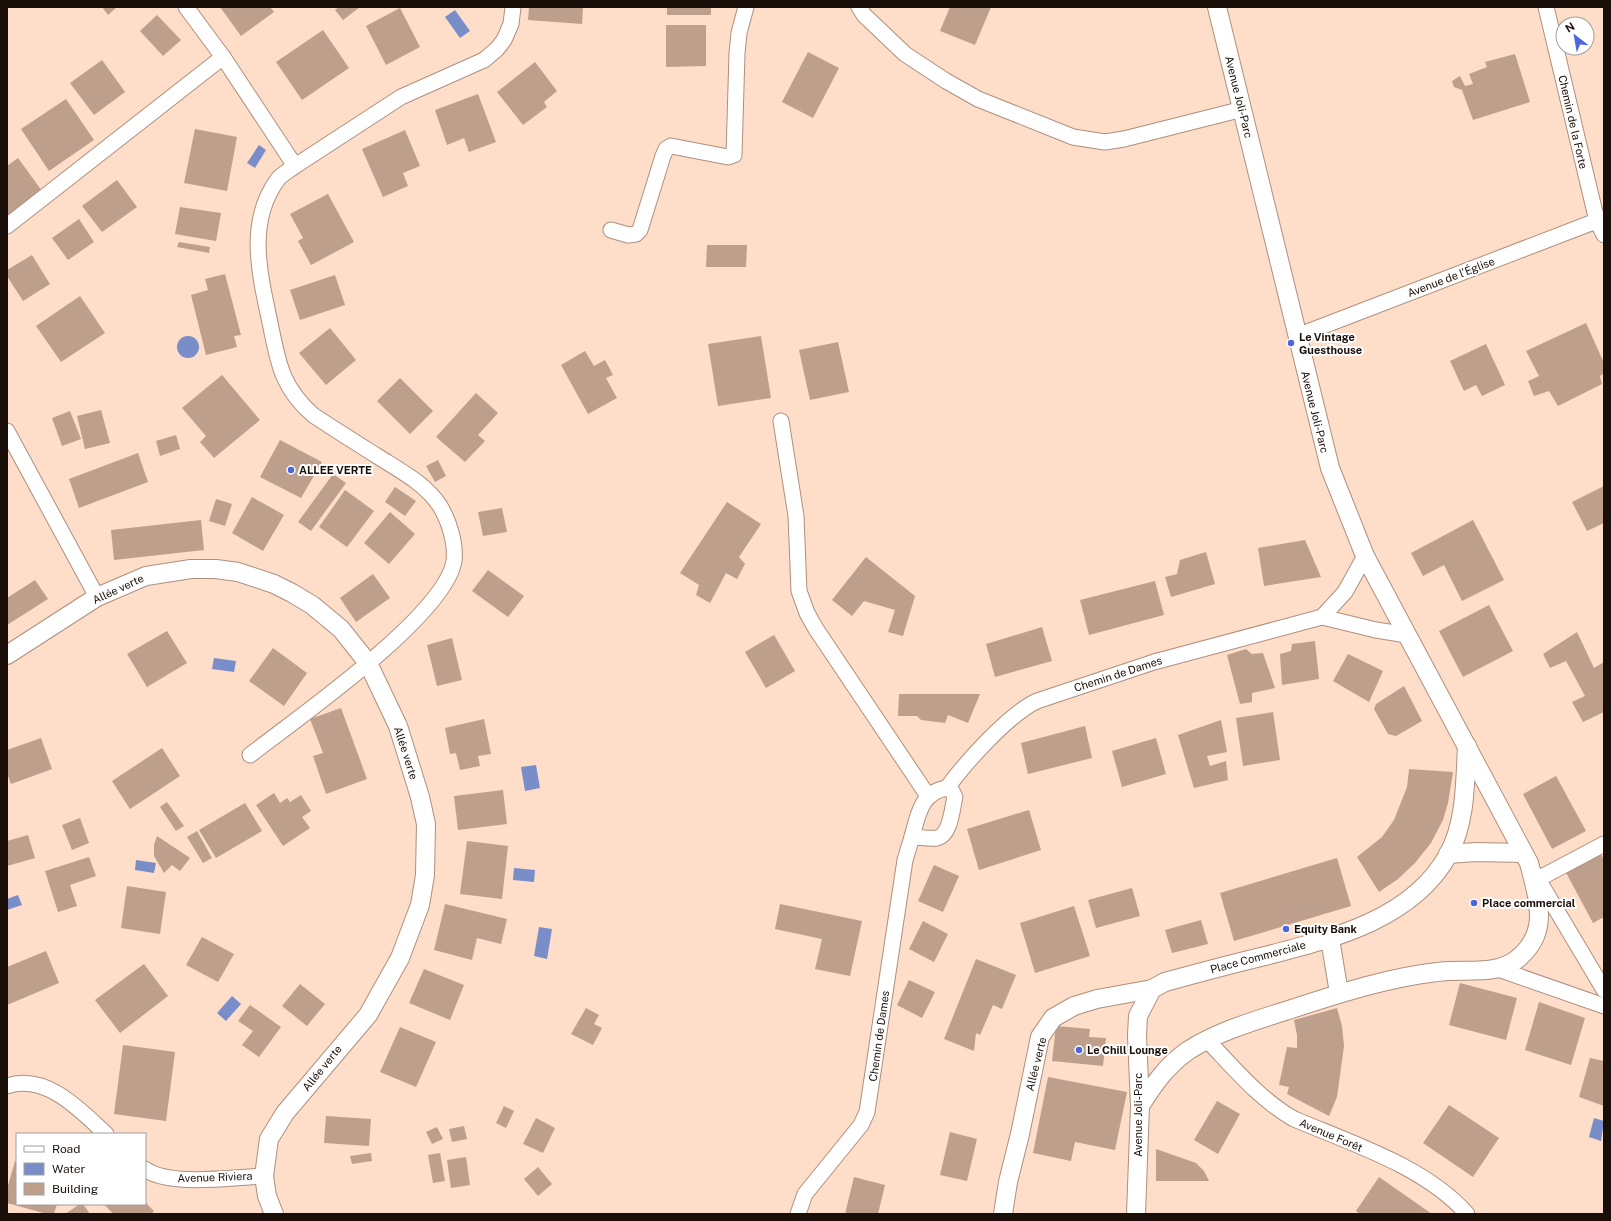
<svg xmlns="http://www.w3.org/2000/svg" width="1611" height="1221" font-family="'Public Sans',sans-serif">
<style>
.water{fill:#798dc9}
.building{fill:#be9f8c}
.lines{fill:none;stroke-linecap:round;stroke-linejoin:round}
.minor-casing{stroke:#ae8f7d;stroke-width:17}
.tertiary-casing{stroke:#ae8f7d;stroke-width:20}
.minor{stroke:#fff;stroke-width:15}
.tertiary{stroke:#fff;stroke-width:18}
.poi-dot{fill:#4b67db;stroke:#fff;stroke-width:1.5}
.labels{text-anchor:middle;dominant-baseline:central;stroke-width:4;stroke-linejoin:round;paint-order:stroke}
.street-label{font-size:11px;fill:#1a0f08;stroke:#fff}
.poi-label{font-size:11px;font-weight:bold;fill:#1a0f08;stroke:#fff;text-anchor:start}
</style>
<rect width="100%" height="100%" fill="#feddc9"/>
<g class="water">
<path d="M455,10L470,31L460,38L445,17Z"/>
<path d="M259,145L266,150L255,168L247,163Z"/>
<circle cx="188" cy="347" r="11"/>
<path d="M214,658L236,661L234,672L212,669Z"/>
<path d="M536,765L540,788L525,791L521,767Z"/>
<path d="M136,860L156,863L154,873L135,870Z"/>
<path d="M514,868L535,870L534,882L513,880Z"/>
<path d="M18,895L22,905L7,910V899Z"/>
<path d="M539,927L552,929L547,959L534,956Z"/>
<path d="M232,996L241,1004L226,1021L217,1013Z"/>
<path d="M1594,1118L1604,1121L1601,1141L1589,1137Z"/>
</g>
<g class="building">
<path d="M102,7H117L108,15Z"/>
<path d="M220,7H270L274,12L241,36Z"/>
<path d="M339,7H360L343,20L335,10Z"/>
<path d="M529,7H583L582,24L528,20Z"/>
<rect x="667" y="7" width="44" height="8"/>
<path d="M950,7H991L975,45L940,31Z"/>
<path d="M400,8L420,47L386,65L366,26Z"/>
<path d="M157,15L181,40L163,56L140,31Z"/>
<path d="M666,25H706V66L666,67Z"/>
<path d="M323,30L349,68L302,100L276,62Z"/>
<path d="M808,52L839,68L813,118L782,102Z"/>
<path d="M1515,54L1530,102L1473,120L1462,90L1454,87L1452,81L1460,76L1465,86L1473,84L1469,74L1487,67L1485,62Z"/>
<path d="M102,60L125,92L94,115L70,83Z"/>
<path d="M535,62L557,91L544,102L547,107L523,125L497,92Z"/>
<path d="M478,94L496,142L469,152L464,138L447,145L435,110Z"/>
<path d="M66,99L94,140L49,171L21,129Z"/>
<path d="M195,129L237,137L227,191L184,183Z"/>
<path d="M405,130L420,166L403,173L408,186L383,197L362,149Z"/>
<path d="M18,158L42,191L7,216V166Z"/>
<path d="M117,180L137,207L102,232L82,206Z"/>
<path d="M328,194L354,242L311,265L298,241L303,238L290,214Z"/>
<path d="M180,207L221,213L216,241L175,234Z"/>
<path d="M79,219L94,242L68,260L52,238Z"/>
<path d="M179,242L210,247L209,253L177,247Z"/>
<path d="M707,245H747L746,267H706Z"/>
<path d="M32,255L50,284L23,301L7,276V270Z"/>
<path d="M225,274L241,335L234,336L237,347L206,355L191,295L208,290L205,279Z"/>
<path d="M335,275L345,305L300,320L290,290Z"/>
<path d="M80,296L105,333L61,362L36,326Z"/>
<path d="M1586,323L1604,363V373L1600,376L1602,384L1558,406L1549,391L1534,396L1528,381L1539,376L1526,351Z"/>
<path d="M330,328L356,360L326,385L299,353Z"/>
<path d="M761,336L771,398L718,406L708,344Z"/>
<path d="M838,342L849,392L810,400L799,350Z"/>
<path d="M1486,344L1505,385L1482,396L1476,385L1464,391L1450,361Z"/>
<path d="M585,351L594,366L605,360L613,375L606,378L617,398L588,414L561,365Z"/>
<path d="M222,375L260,420L214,458L200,442L206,436L182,408Z"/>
<path d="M400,378L433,411L410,434L377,401Z"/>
<path d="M476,393L498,413L478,435L485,441L465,462L436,437Z"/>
<path d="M101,410L110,443L85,449L77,416Z"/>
<path d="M70,411L81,439L62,446L52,418Z"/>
<path d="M176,435L180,449L160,456L156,441Z"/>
<path d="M280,440L322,462L301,498L260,477Z"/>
<path d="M138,453L148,482L79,508L69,479Z"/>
<path d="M438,460L446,476L435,482L426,466Z"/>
<path d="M333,474L346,483L311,531L298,522Z"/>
<path d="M1604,486V523L1587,531L1572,502Z"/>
<path d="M395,487L416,501L405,516L385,502Z"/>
<path d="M345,490L374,511L347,547L319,527Z"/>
<path d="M252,497L284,515L263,551L232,533Z"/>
<path d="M216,499L232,504L225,526L209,521Z"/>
<path d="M727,502L761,524L739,557L745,564L737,579L726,573L710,603L696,595L699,585L680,573Z"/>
<path d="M502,508L507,532L483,536L478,512Z"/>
<path d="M390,512L415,534L389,564L364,543Z"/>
<path d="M201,520L204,550L114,560L111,530Z"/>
<path d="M1473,520L1504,580L1462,601L1444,565L1423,576L1411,553Z"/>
<path d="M1305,540L1321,577L1264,586L1258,548Z"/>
<path d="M1206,552L1215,584L1171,597L1165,577L1177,574L1180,560Z"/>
<path d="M866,557L915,596L903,636L888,632L895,610L864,601L852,616L832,600Z"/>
<path d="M488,570L524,596L508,617L472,591Z"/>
<path d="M373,574L390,598L356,622L340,598Z"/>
<path d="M35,580L48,599L7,625V598Z"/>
<path d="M1155,581L1164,615L1089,635L1080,600Z"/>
<path d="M1489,605L1513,651L1463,677L1439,631Z"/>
<path d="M1042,627L1052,661L995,677L986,644Z"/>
<path d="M167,631L187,663L147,687L127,654Z"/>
<path d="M1577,632L1594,668L1604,662V712L1583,722L1572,702L1585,696L1566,661L1550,668L1543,654Z"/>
<path d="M774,635L795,671L766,688L745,652Z"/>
<path d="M452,638L462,680L437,686L427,645Z"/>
<path d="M1315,641L1319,679L1282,685L1280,654L1291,651L1292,644Z"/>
<path d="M273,648L307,673L284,706L249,681Z"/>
<path d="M1246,649L1252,654L1263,653L1275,688L1252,693V702L1240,704L1227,655Z"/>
<path d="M1348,654L1383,671L1369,702L1333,681Z"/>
<path d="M1404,686L1422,721L1396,736L1388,734L1374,709L1376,704Z"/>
<path d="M899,694H980L968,723L948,715L945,723L921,720L917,716H898Z"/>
<path d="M341,708L367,779L326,794L313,756L323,753L310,719Z"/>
<path d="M1273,712L1280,760L1243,766L1236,718Z"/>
<path d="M484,719L491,754L478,756L480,766L460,770L456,753L450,754L445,728Z"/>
<path d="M1221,720L1227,752L1207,756L1210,766L1226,761L1228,780L1194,788L1178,735Z"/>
<path d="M1085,726L1092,758L1028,774L1021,743Z"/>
<path d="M41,738L52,769L11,784L7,773V750Z"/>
<path d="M1156,738L1166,774L1122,787L1112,751Z"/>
<path d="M162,748L180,776L130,809L112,781Z"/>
<path d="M1409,769L1453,772L1448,803L1443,820L1431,843L1415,863L1398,879L1379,892L1357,857L1382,837L1394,820L1407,787Z"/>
<path d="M1556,776L1586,831L1552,849L1523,794Z"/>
<path d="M503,790L507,824L458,830L454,796Z"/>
<path d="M274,793L280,803L287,798L290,802L301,795L311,811L302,817L310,828L283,846L256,805Z"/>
<path d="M167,802L184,826L176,831L160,807Z"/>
<path d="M245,803L262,831L216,858L199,830Z"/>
<path d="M1029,810L1041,850L979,870L967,829Z"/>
<path d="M80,818L89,843L72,850L62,825Z"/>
<path d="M197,831L212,858L203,863L187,837Z"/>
<path d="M28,835L35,858L7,866V841Z"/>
<path d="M157,836L190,858L180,871L172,865L164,873L154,856V845Z"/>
<path d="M467,841L508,846L502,899L460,894Z"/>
<path d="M1598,848L1604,860V917L1593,923L1563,867Z"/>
<path d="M89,857L96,876L70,885L77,906L58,912L45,871Z"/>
<path d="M1337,858L1351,906L1234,941L1220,893Z"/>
<path d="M934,865L959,876L943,912L918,901Z"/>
<path d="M127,886L166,892L160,934L121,928Z"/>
<path d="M1132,888L1140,916L1096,928L1088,900Z"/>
<path d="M445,904L507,919L501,944L477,938L472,960L434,950Z"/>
<path d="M780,904L862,921L850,976L815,969L822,939L775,929Z"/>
<path d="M1074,906L1090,956L1035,973L1020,923Z"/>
<path d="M1201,920L1208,944L1172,953L1165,930Z"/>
<path d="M923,921L948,934L934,962L909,949Z"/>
<path d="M202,937L234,954L218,982L186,965Z"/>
<path d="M46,951L59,983L7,1005V967Z"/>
<path d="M976,959L1016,975L1002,1009L993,1005L980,1035L976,1033L974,1051L944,1039Z"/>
<path d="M144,964L168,996L120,1033L95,1000Z"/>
<path d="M424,969L464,985L450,1020L409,1003Z"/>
<path d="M909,980L935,992L922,1018L897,1005Z"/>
<path d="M1460,983L1517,998L1506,1040L1449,1025Z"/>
<path d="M300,984L325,1004L307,1026L282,1006Z"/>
<path d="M1539,1002L1585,1018L1571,1065L1525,1050Z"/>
<path d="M250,1005L281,1027L259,1057L242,1045L253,1031L238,1021Z"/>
<path d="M586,1008L599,1015L594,1024L602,1028L593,1045L571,1034Z"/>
<path d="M1337,1008L1342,1026L1344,1046L1337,1097L1329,1116L1287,1094L1289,1087L1279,1085L1287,1047L1297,1048V1035L1294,1020Z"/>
<path d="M1056,1026L1090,1029L1089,1037L1106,1038L1103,1066L1052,1061Z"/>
<path d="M400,1027L436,1042L416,1087L380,1072Z"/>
<path d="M123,1045L175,1052L166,1121L114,1114Z"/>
<path d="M1590,1058L1604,1061V1106L1579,1097Z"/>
<path d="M1048,1077L1127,1092L1115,1150L1075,1142L1071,1161L1033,1153Z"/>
<path d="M1217,1101L1240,1114L1218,1154L1194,1140Z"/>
<path d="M1449,1105L1499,1138L1473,1177L1423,1143Z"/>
<path d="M504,1106L514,1111L506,1128L496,1123Z"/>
<path d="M326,1116L371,1119L369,1146L324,1143Z"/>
<path d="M536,1118L555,1128L543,1153L523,1144Z"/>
<path d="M464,1126L467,1139L452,1142L449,1129Z"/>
<path d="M437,1127L443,1139L432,1144L426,1132Z"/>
<path d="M950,1132L977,1139L967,1181L940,1175Z"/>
<path d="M1156,1149L1196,1163L1204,1171L1209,1181H1156Z"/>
<path d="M371,1153L372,1161L352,1164L350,1156Z"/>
<path d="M440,1153L445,1181L433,1183L428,1155Z"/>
<path d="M466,1157L470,1185L451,1188L447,1160Z"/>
<path d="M15,1161L17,1162V1204H57L54,1214H47L7,1203V1189Z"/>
<path d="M538,1167L552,1184L538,1196L524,1179Z"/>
<path d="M854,1177L885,1185L878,1214H845Z"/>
<path d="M1379,1177L1432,1214H1360L1356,1211Z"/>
<path d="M145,1202L154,1211L151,1214H113L104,1204H145Z"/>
<path d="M80,1204H83L90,1214H65Z"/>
</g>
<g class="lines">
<defs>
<g id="minor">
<path d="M186,7L223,57L295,166"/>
<path d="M859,7L864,15L905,54L946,81L978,99L1073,137L1105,142L1124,139L1243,109"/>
<path d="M1546,7L1597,221L1604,235"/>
<path d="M7,226L223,57"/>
<path d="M611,230L628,235L636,234L640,230L663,156L666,149L671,146L728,157L734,155L737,53L739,33L746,7"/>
<path d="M1297,336L1604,218"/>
<path d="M781,421L796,516L799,591L807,613L816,629L928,796"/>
<path d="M7,431L97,597"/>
<path d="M1322,617L1345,592L1365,556"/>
<path d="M250,755C296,719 445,616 454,561C456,543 449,521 440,506C425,483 399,470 377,456C355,442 334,429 313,415C279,385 278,359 269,318C259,271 247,221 278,179C282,174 290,170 295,166L401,97L484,60L497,49L504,40L511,24L513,7"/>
<path d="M947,788C965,763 1009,714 1037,701L1154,662L1322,617L1376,630L1407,635"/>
<path d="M947,788L952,791L955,797C952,808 951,835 937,838C929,839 920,837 912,837C918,815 921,792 947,788Z"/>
<path d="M1535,874L1604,990"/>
<path d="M1538,879L1604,844"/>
<path d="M1498,969L1604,1006"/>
<path d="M1207,1040C1234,1068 1259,1099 1294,1119C1351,1143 1426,1167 1467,1214"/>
<path d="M7,1086C46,1073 80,1110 106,1134"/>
<path d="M145,1169C169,1187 233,1177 264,1176"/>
<path d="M798,1214L805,1194L861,1125L867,1112L905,860L912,837"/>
</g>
<g id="tertiary">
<path d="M7,655L97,597L146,576L191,569H216L238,572L274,584L292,593L312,605L341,629L368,663L398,726L420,797L426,824L425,875L420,905L400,958L368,1015L285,1113L269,1139L264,1176L267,1196L274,1214"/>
<path d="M1448,854L1476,852L1523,853"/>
<path d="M1330,939L1339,993"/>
<path d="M1140,1106C1154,1084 1167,1065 1189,1050C1217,1032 1251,1022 1282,1012C1332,996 1384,978 1437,972C1462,968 1495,976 1516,960C1551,933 1538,899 1529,863L1365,556L1330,468L1217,7"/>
<path d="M1003,1214L1008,1182L1020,1134L1040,1037L1053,1018L1074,1006L1097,999L1152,989"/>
<path d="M1136,1214L1140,1106L1137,1035L1138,1016L1152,989L1165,982C1198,973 1231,964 1265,956C1331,939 1412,920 1448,855C1466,823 1465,782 1467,746"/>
</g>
</defs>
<use href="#minor" class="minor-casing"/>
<use href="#tertiary" class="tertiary-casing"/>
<use href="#minor" class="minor"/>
<use href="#tertiary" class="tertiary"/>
</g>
<g class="poi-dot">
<circle cx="1291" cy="343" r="4"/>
<circle cx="291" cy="470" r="4"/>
<circle cx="1474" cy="903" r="4"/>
<circle cx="1286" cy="929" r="4"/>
<circle cx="1079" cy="1050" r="4"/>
</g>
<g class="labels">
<g class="street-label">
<text transform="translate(1239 97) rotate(76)">Avenue Joli-Parc</text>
<text transform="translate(1573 122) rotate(77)">Chemin de la Forte</text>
<text transform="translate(1451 277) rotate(-21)">Avenue de l'Église</text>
<text transform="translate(1315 412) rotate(76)">Avenue Joli-Parc</text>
<text transform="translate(118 589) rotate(-25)">Allée verte</text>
<text transform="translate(1118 674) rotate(-18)">Chemin de Dames</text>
<text transform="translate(406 753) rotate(72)">Allée verte</text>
<text transform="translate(1258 957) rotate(-15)">Place Commerciale</text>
<text transform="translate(879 1036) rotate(-82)">Chemin de Dames</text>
<text transform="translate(1036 1064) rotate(-76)">Allée verte</text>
<text transform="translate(322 1068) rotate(-51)">Allée verte</text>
<text transform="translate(1138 1115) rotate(-90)">Avenue Joli-Parc</text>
<text transform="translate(1331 1135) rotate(23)">Avenue Forêt</text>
<text transform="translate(215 1177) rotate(-2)">Avenue Riviera</text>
</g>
<g class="poi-label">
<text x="1299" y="337">Le Vintage<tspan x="1299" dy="13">Guesthouse</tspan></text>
<text x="299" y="470">ALLEE VERTE</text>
<text x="1482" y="903">Place commercial</text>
<text x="1294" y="929">Equity Bank</text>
<text x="1087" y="1050">Le Chill Lounge</text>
</g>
</g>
<rect width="1611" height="1221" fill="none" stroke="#1a0f08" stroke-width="16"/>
<rect x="16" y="1133" width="130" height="72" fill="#ffffff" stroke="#a39f9c"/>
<rect x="24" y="1146" width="20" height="6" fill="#ffffff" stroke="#a39f9c"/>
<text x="52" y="1153" font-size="12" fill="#1a0f08">Road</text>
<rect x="24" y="1163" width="20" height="12" fill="#798dc9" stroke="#a39f9c"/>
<text x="52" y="1173" font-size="12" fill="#1a0f08">Water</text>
<rect x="24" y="1183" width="20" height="12" fill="#be9f8c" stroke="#a39f9c"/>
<text x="52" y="1193" font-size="12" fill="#1a0f08">Building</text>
<g transform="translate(1575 36) rotate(329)"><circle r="19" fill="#ffffff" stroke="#a39f9c"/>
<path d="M0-3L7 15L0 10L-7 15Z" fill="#4b67db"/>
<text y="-6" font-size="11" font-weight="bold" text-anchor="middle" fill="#1a0f08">N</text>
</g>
</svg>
